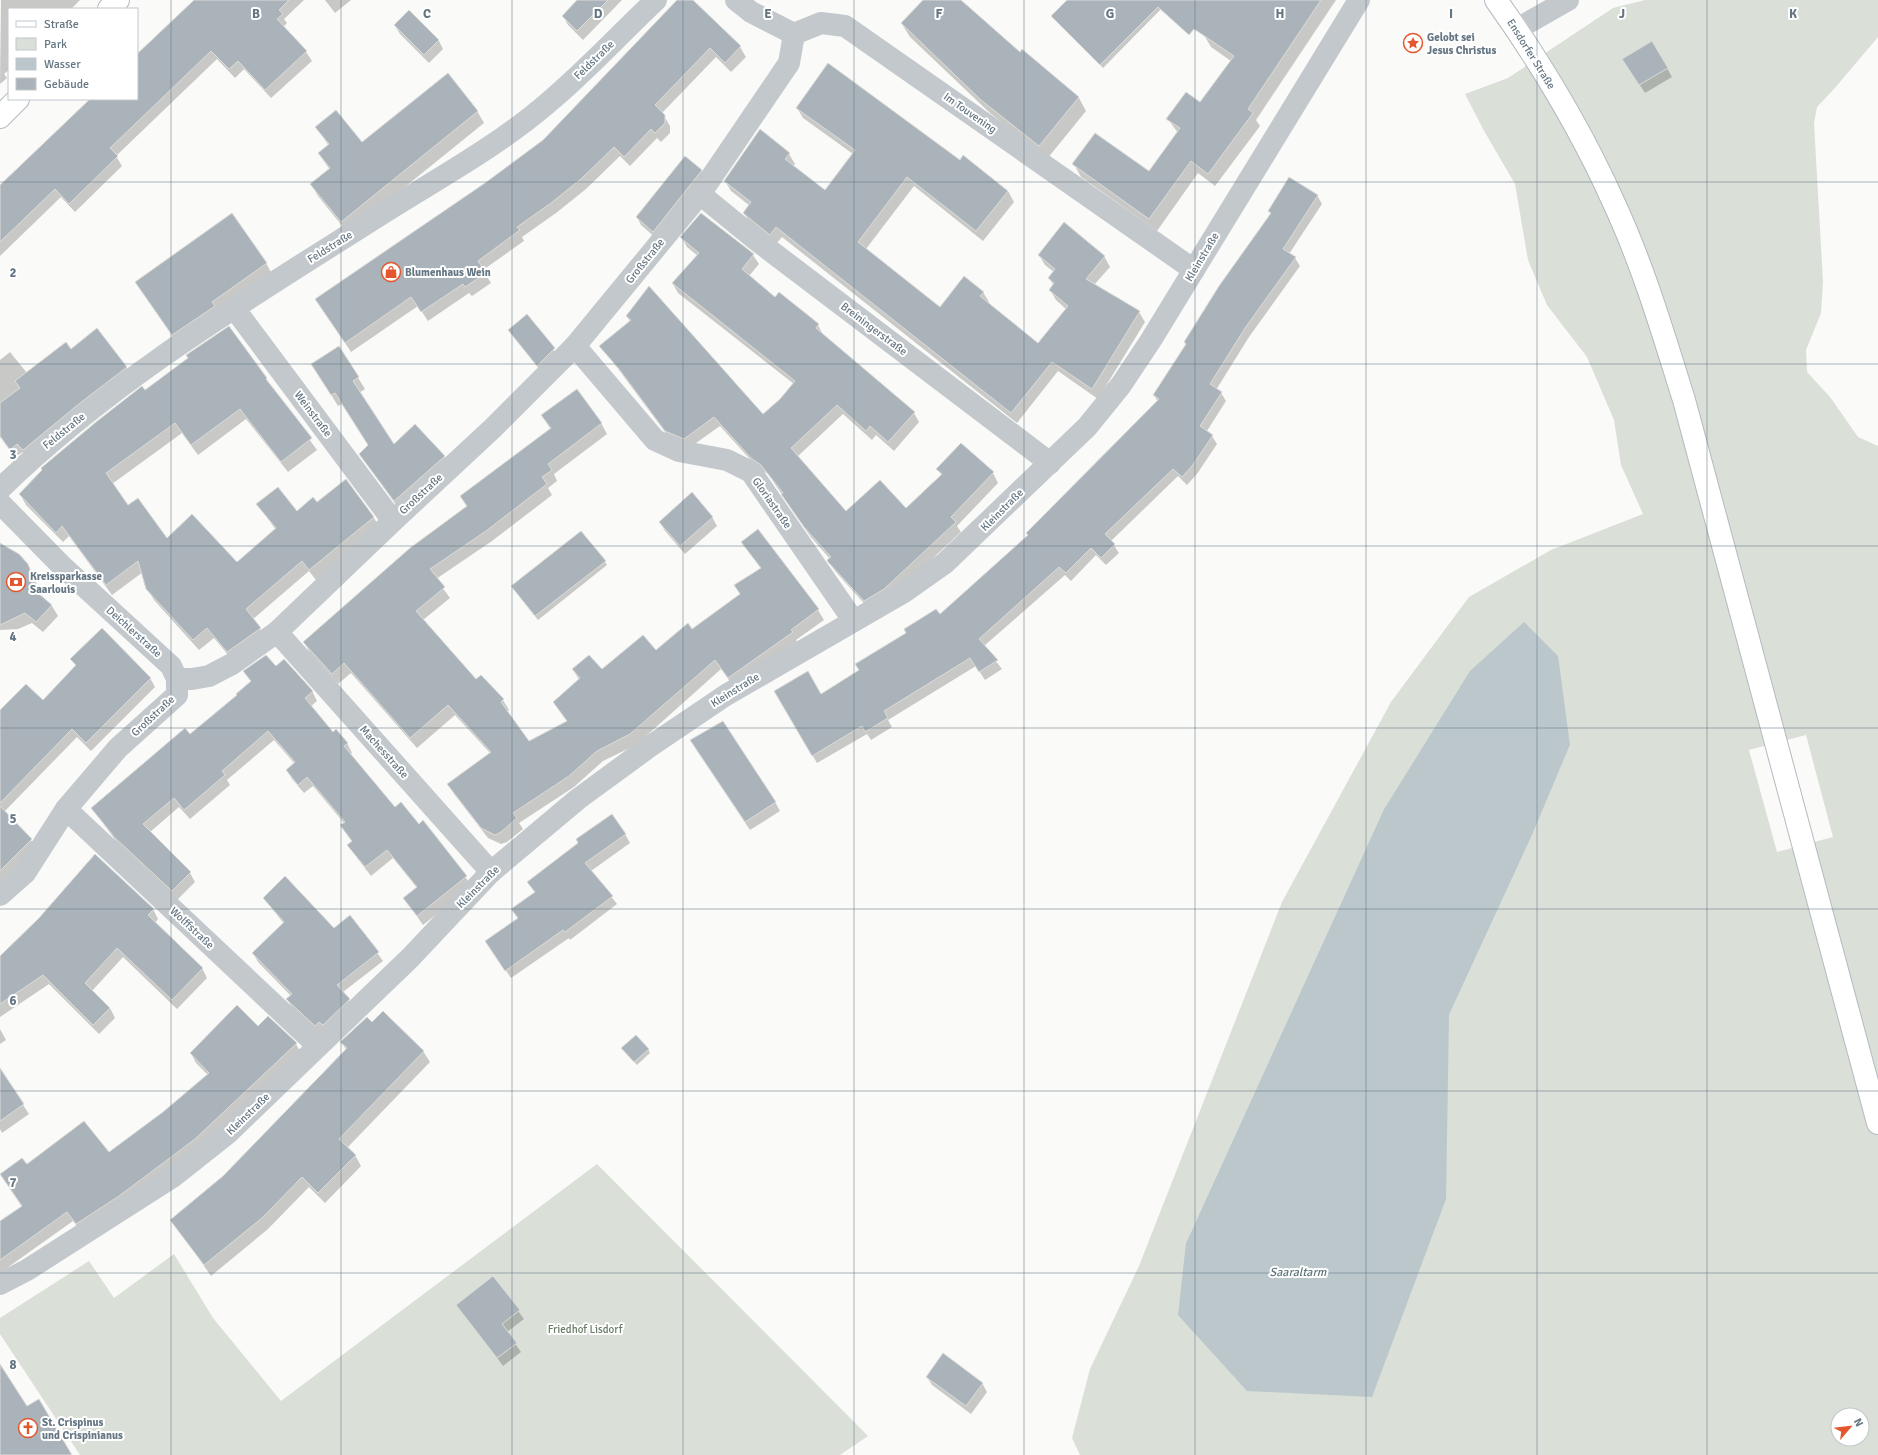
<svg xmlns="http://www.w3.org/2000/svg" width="1878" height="1455" font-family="Signika,sans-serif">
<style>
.green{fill:#dadfd7;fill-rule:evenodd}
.water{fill:#bbc7cb}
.shadow{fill:#0003}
.building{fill:#aab3b9;stroke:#dcdcda}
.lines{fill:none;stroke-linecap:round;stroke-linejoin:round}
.secondary-casing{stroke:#b3babf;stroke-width:24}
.minor{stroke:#c3c8cc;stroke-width:22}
.secondary{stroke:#fff;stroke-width:22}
.grid{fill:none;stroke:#657683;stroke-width:1;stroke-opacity:0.55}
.labels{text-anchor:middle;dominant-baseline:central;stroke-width:4;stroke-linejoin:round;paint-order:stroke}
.poi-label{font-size:11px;font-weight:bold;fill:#657683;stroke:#fff;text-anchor:start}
.street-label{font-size:11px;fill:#657683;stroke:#fff}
.park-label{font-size:11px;fill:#687a64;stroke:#fff}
.water-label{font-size:12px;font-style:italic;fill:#60757c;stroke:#fff}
.grid-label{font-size:13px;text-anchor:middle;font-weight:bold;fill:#657683;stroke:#fff;stroke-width:4;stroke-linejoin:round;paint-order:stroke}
</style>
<rect width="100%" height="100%" fill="#fafaf8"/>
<g class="green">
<path d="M1645,0H1878V37L1834,89L1817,107L1814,123L1823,282L1821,313L1806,350L1807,372L1830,397L1858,437L1878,446V1455H1080L1072,1438L1090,1369L1139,1266L1282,902L1391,702L1469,597L1551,550L1643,514L1621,465L1614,420L1587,357L1547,305L1528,260L1515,184L1483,129L1465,94L1508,78L1613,8ZM1806,735L1833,837L1777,852L1749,750ZM1570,745L1533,833L1449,1015L1186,1243L1383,811ZM1838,1415H1862V1439H1838Z"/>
<path d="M597,1164L868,1436L840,1455H80L0,1334V1318L89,1261L114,1298L174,1254L213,1318L281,1401Z"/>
</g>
<path class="water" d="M1524,622L1558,656L1570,745L1533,833L1449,1015L1446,1199L1372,1397L1247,1391L1178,1315L1186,1243L1383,811L1470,671Z"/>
<g class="shadow">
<path d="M1,0H80L71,9H9V70L4,74L7,78L0,84Z"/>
<path d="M195,0H304L284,19L287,23L283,27L306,52L312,61L271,98L244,69L235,78L217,59L116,156L122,166L75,212L61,197L0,256V186L91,99H137V56Z"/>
<path d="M325,0H351L335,13Z"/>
<path d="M579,0H622L583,40L568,25L563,16Z"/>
<path d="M679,0H692L740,47L746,57L731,72L716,57L662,113L670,126V133L661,142L657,138L630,166L620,156L586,189L556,213L522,237L524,241L483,270L491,283L472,296L469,293L428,321L418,306L351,352L322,308L544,140Z"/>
<path d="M924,0H959L1020,53L1022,51L1079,98L1086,111L1047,159L990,113L910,37L902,24Z"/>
<path d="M1069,0H1167L1168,2L1103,68L1053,16Z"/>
<path d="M1227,0H1336L1256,120L1260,126L1215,186L1198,173L1157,231L1081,177L1074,164L1149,173L1178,133L1168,119L1200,103L1231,61L1211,47L1204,35Z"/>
<path d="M409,11L439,41L443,49L429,63L400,34L395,26Z"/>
<path d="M1629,68H1667L1672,77L1645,93Z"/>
<path d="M797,108L960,161L1008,191L1014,202L983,241L914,186L866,249L940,308L983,292L989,302L988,304L1038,344L1066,309L1056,300L1050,290L1054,286L1049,278L1054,272L1045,265L1039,255L1104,256L1110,267L1094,285L1139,312L1145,322L1098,399L1058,371L1017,423L782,237L776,244L750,223L744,213L750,206L731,191L725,181L789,154L795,164L793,166L825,192L853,154L803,118Z"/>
<path d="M477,111L484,123L348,233L318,196L311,184L330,170L319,154L329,146L316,127L362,144Z"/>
<path d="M701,170L705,178L657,239L641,225L637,217Z"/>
<path d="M1317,195L1322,204L1289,254L1295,258L1300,266L1249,337L1216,390L1221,393L1226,401L1207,431L1212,436L1217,444L1197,474L1187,485L1178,476L1111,541L1119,553L1106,565L1096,555L1071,581L1065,575L984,646L1002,669L985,680L976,666L888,720L892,727L871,740L867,734L817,763L775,691L820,695L860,671L940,615L1028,536L1027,533L1158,402L1154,395L1271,214L1269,211Z"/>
<path d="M682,238L753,255L759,264L749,276L776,299L818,325L823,335L914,413L919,422L894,451L876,435L872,440L843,414L797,457L846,513L906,510L942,476L938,470L993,473L998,483L957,526L961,532L889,599L870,610L835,571L828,561L830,559L810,536L768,474L758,468L720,426L689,448L671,440L601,346L630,322L627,316L763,416L780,400L794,384L678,293L673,284L698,256L687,247Z"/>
<path d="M266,263L272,274L178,345L136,282Z"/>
<path d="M527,315L559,357L543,374L509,330Z"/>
<path d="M339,347L365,389L359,393L394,446L444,456L450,468L401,512L360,454L369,446L342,404L338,406L319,375Z"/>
<path d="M70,350L126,367L131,375L29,458L23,452L15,457L0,437V360L10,352L27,373Z"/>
<path d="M266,379L317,450L288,472L246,419L198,455L182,433L112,484L128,506L167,539L237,563L276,530L258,505L296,512L317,504L346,480L374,518L380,528L316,580L309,571L253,619L267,639L234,662L214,638L199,650L154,600L147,588L143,572L112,595L69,536L63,542L26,505L20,494L144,391Z"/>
<path d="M542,416L601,423L607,434L554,474L557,481L548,488L552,495L492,541L436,579L450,598L423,620L476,680L503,700L509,710L507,712L529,743L568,722L554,702L579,680L573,669L601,671L655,651L692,630L741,595L761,569L742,542L818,610L824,620L796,640L798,643L734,687L721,669L636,745L603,761L574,787L519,823L523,829L507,842L501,844L488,838L454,794L448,784L491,754L455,715L417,748L351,673L338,684L310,653L304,642L467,507L461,497L551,430Z"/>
<path d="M712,517L717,526L685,554L665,531L660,522Z"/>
<path d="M0,548L27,565L39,588L38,594L52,606L58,616L43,632L32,623L18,629L0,630Z"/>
<path d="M605,562L607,565L538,620L515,590Z"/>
<path d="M72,659L150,678L155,687L91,751L77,737L4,812L31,840L36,848L0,884V710L43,702L76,667Z"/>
<path d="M276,667L312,691L317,701L310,707L333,733L347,743L352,753L350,754L395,808L419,825L423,822L472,886L423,925L404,898L417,888L393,858L371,876L348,846L352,842L341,826L344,823L313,786L304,793L292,779L287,770L295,764L274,740L227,780L230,785L190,819L179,807L150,832L190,873L195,882L177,900L118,844L92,808L190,735L238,696L251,682L244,672Z"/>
<path d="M696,749L775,802L780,811L750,830Z"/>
<path d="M625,834L630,843L591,871L617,904L570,940L569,938L511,978L491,949L518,919L512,909L535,893L528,882Z"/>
<path d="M264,898L334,929L350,916L383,961L343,992L354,1007L320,1034L292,1007L287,999L291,996L258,962L253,953L284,924Z"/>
<path d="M153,909L158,919L155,923L202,968L207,978L177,1009L123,957L92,991L110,1008L115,1018L99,1034L49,984L0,1017V958Z"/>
<path d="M372,1023L423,1051L430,1062L347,1148L355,1155L361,1166L325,1203L309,1187L268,1229L211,1276L172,1220L224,1176L346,1050L342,1042Z"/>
<path d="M0,1029L6,1040L0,1044Z"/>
<path d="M296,1044L301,1053L200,1148L82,1233L73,1221L0,1273V1222L22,1207L0,1174L27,1166L109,1154L163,1113L208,1075L196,1063L191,1053Z"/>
<path d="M648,1049L650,1053L637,1065L625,1052Z"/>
<path d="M0,1070L29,1114L2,1133L0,1129Z"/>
<path d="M493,1277L524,1319L507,1332L521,1352L503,1366L458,1305Z"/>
<path d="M927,1377L982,1383L987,1392L971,1414L932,1385Z"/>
</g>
<g class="building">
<path d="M194,0H289L279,10L283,14L277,19L307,51L265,90L238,61L229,69L211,51L110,148L118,156L69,204L55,189L0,242V185L90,99H137V54Z"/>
<path d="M577,0H608L577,31L562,16Z"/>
<path d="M677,0H693L741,46L725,63L710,48L655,105L665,115V123L655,133L651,129L624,157L614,147L581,179L551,203L517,227L520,230L478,261L486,273L465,287L463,284L421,312L411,297L345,343L315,299L485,183L543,140Z"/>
<path d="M923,0H961L1020,52L1022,49L1079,97L1039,146L981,100L901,23Z"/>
<path d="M1067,0H1321L1248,109L1253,113L1208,174L1191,161L1149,219L1072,164L1095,133L1149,171L1180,128L1166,119L1186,92L1200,102L1234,56L1194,29L1189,35L1158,7L1100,65L1051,16Z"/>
<path d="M409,10L439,40L424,55L394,25Z"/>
<path d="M1652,41L1668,68L1639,85L1622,59Z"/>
<path d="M828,63L960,160L963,155L1008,191L976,231L907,177L858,242L940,307L964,276L984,292L980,296L1038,343L1068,306L1049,290L1054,283L1048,278L1055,269L1038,255L1064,222L1105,256L1086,279L1140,311L1092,389L1052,362L1011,413L776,227L770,235L743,213L751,202L724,181L760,129L790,153L785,159L825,190L855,150L796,108Z"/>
<path d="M448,73L478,111L341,222L310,184L330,168L318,153L329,144L315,127L336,110L362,142Z"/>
<path d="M685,156L702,170L653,232L636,217Z"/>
<path d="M1289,177L1318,195L1283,249L1296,257L1245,328L1210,384L1222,392L1200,426L1213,435L1192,466L1182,477L1173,469L1105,534L1115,544L1101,558L1091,548L1066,573L1059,567L979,639L998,660L979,672L970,658L884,711L888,718L865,732L862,726L812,756L774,691L808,671L821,694L859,670L855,664L906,633L904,629L936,609L940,614L1028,535L1026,533L1159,399L1153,395L1186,344L1184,342L1219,286L1271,213L1268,211Z"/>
<path d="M232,213L267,263L212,302L215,306L172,335L135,282Z"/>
<path d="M701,213L754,254L742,269L775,297L779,292L819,324L816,328L915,412L888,442L870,426L866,431L837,405L791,448L846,511L880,480L906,508L942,474L936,469L961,443L994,472L951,517L956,522L884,589L864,601L828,562L827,560L831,557L804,527L781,494L783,493L761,465L751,458L714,417L684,439L665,431L619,369L599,346L631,320L626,316L649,286L763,414L780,399L795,381L672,283L699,253L680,237Z"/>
<path d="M527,314L555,348L537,366L508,330Z"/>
<path d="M229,326L267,378L266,379L312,438L281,462L240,409L191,445L175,423L106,473L128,505L138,498L167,538L192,514L237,562L276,528L256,504L278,487L297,511L313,497L317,502L346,479L374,517L309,570L302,561L246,609L261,628L227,652L207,628L193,640L146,589L138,561L106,585L62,526L56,533L19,494L42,470L41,468L96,422L142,386L145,390L188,358L186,355Z"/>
<path d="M97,328L127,367L80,403L23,450L17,444L10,450L0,436V403L20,388L15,381L66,342L71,349Z"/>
<path d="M339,346L359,377L353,381L394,444L415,424L445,456L394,501L359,454L368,445L335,393L331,395L311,364Z"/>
<path d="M577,389L602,423L548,464L552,470L542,477L547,484L486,531L430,569L445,587L416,611L476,679L481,675L504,699L501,702L529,741L567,721L553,702L580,678L572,669L589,655L602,669L643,635L656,650L688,623L692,629L740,594L734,585L761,568L741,542L758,529L819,609L791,630L793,632L728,678L715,660L630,734L597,751L569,776L513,813L517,818L501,832L495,835L481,828L447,784L491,752L448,705L410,738L344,663L332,674L303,642L410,548L467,506L460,496L551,428L541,415Z"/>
<path d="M692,492L713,517L680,546L659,522Z"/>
<path d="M581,531L606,561L535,616L511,586Z"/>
<path d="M0,543L19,554L28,564L33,577L31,587L52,605L36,622L25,613L0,625Z"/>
<path d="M102,628L151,678L86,743L72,729L0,803V710L26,684L43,700L76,665L70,659Z"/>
<path d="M266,655L276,666L284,659L313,691L305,698L333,732L336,729L348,743L344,746L395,807L401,802L419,824L423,820L467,876L417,916L403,898L417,887L387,850L365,867L347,845L352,841L340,825L345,822L307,777L298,785L286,770L295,762L268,731L222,771L225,775L184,810L174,798L143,824L191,872L172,891L112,835V834L91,808L185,728L190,734L237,695L236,694L251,681L243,671Z"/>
<path d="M723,721L776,802L745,822L690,740Z"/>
<path d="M0,806L32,839L0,871Z"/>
<path d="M612,814L626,834L585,863L613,896L565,932L563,930L505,971L485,941L518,918L511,909L535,892L527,882L578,843L576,839Z"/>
<path d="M95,854L154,909L148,915L203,968L172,1000L117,948L85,983L110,1008L93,1025L43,975L0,1004V956L39,918Z"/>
<path d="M285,876L334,928L350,915L379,952L337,985L350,999L323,1025L319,1022L315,1026L286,999L292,994L252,953L284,922L263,898Z"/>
<path d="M237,1005L258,1026L268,1016L297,1043L195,1139L119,1196L76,1224L67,1212L0,1260V1221L22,1206L0,1174L22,1158L27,1164L84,1121L109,1152L163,1112L209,1073L190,1053Z"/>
<path d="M383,1011L424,1051L339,1139L356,1155L318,1193L302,1177L262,1218L204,1265L170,1220L223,1176L347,1048L340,1042L367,1017L372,1022Z"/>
<path d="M636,1035L649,1049L634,1062L621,1048Z"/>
<path d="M0,1068L24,1104L0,1121Z"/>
<path d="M493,1276L520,1310L502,1324L517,1343L497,1358L456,1305Z"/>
<path d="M943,1353L983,1383L966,1406L926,1377Z"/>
<path d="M0,1364L27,1406L39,1399L72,1455H0Z"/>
</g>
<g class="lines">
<defs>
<g id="secondary">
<path d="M1496,0C1540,62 1582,132 1613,201C1643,265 1663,333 1684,400L1878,1123"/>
<path d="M109,9L118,0"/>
<path d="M0,117L18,99"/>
</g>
</defs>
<use href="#secondary" class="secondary-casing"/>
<g class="minor">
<path d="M736,0L751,12L794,34L821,23L845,26L1194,270"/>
<path d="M1517,29L1568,0"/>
<path d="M700,194L755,239L1050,463"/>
<path d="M234,308L393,521"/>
<path d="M575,346L655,440L679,451L727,460L751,472L853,620"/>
<path d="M0,489C112,380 246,300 377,217C435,180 497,147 549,102C586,71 620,34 656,0"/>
<path d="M0,503L61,565L171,666L177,679V695L118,748L66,809L25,873L0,895"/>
<path d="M277,632L491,872"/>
<path d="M177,679H192L209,676L232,664L277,632L393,521L493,428L575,346L700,194L789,63L794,34"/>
<path d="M66,809L318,1046"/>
<path d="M0,1284L27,1270L174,1176L227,1134L410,958L491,872L578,799L649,747L726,695L904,592L945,563L1087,427L1121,385L1151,340L1359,0"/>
</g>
<use href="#secondary" class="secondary"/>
</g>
<path class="grid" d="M171,0V1455M341,0V1455M512,0V1455M683,0V1455M854,0V1455M1024,0V1455M1195,0V1455M1366,0V1455M1537,0V1455M1707,0V1455M0,182H1878M0,364H1878M0,546H1878M0,728H1878M0,909H1878M0,1091H1878M0,1273H1878"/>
<defs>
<symbol id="sight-ring" viewBox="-11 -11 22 22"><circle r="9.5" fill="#fff" stroke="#e4572e" stroke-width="1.5"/><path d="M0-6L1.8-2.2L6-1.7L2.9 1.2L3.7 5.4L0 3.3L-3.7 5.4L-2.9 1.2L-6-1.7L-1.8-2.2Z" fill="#e4572e"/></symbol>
<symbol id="shop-ring" viewBox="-11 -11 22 22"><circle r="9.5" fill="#fff" stroke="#e4572e" stroke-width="1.5"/><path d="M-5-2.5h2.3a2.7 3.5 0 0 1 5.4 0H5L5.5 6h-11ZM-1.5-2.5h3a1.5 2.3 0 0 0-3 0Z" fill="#e4572e"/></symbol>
<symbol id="bank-ring" viewBox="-11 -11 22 22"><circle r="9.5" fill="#fff" stroke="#e4572e" stroke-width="1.5"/><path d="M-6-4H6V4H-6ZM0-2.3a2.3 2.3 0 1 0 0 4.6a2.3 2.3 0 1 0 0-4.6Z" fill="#e4572e"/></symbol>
<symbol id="church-ring" viewBox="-11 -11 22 22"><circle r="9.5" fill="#fff" stroke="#e4572e" stroke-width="1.5"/><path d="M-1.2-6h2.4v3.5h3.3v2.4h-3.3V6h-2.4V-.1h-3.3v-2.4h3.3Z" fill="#e4572e"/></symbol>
</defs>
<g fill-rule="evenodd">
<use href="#sight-ring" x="1402" y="32" width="22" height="22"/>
<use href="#shop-ring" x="380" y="261" width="22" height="22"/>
<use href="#bank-ring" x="5" y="571" width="22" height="22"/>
<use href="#church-ring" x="17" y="1417" width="22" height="22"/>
</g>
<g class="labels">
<g class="poi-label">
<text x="1427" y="37">Gelobt sei<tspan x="1427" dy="13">Jesus Christus</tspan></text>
<text x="405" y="272">Blumenhaus Wein</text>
<text x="30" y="576">Kreissparkasse<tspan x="30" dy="13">Saarlouis</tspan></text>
<text x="42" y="1422">St. Crispinus<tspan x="42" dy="13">und Crispinianus</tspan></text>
</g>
<g class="street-label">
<text transform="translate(1531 54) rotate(58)">Ensdorfer Straße</text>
<text transform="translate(594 60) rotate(-44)">Feldstraße</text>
<text transform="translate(970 113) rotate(35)">Im Touvening</text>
<text transform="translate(330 247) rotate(-32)">Feldstraße</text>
<text transform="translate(1202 257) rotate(-59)">Kleinstraße</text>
<text transform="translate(645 261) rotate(-51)">Großstraße</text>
<text transform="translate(874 329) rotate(37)">Breiningerstraße</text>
<text transform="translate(313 414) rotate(53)">Weinstraße</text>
<text transform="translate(64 431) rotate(-39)">Feldstraße</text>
<text transform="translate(421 494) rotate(-43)">Großstraße</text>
<text transform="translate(772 503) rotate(55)">Gloriastraße</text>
<text transform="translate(1002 510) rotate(-45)">Kleinstraße</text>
<text transform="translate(134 632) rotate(42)">Deichlerstraße</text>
<text transform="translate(735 690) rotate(-32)">Kleinstraße</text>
<text transform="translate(153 716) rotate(-43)">Großstraße</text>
<text transform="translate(384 752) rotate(48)">Machesstraße</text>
<text transform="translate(478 887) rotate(-45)">Kleinstraße</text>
<text transform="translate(192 928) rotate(43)">Wolffstraße</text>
<text transform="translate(248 1114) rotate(-44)">Kleinstraße</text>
</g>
<g class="park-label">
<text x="585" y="1329">Friedhof Lisdorf</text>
</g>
<g class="water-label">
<text x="1298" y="1272">Saaraltarm</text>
</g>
</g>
<g class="grid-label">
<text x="256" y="18">B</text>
<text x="427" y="18">C</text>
<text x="598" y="18">D</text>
<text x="768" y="18">E</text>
<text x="939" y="18">F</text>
<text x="1110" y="18">G</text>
<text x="1280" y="18">H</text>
<text x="1451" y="18">I</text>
<text x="1622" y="18">J</text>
<text x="1793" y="18">K</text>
<text x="13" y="277">2</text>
<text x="13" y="459">3</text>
<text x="13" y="641">4</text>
<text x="13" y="823">5</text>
<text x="13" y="1005">6</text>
<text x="13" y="1187">7</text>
<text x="13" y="1369">8</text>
</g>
<rect x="8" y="8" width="130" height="92" fill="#ffffff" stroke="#c1c8cd"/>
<rect x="16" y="21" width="20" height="6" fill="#ffffff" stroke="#c1c8cd"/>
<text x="44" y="28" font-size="12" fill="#657683">Straße</text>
<rect x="16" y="38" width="20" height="12" fill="#dadfd7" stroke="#c1c8cd"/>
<text x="44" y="48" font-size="12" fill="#657683">Park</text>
<rect x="16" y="58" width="20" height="12" fill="#bbc7cb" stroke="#c1c8cd"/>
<text x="44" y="68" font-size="12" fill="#657683">Wasser</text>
<rect x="16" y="78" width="20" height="12" fill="#aab3b9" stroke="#c1c8cd"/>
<text x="44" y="88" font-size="12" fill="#657683">Gebäude</text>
<g transform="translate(1850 1427) rotate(62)"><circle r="19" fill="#ffffff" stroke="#c1c8cd"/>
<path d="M0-3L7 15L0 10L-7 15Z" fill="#e4572e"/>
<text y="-6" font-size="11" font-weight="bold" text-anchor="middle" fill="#657683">N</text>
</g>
</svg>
